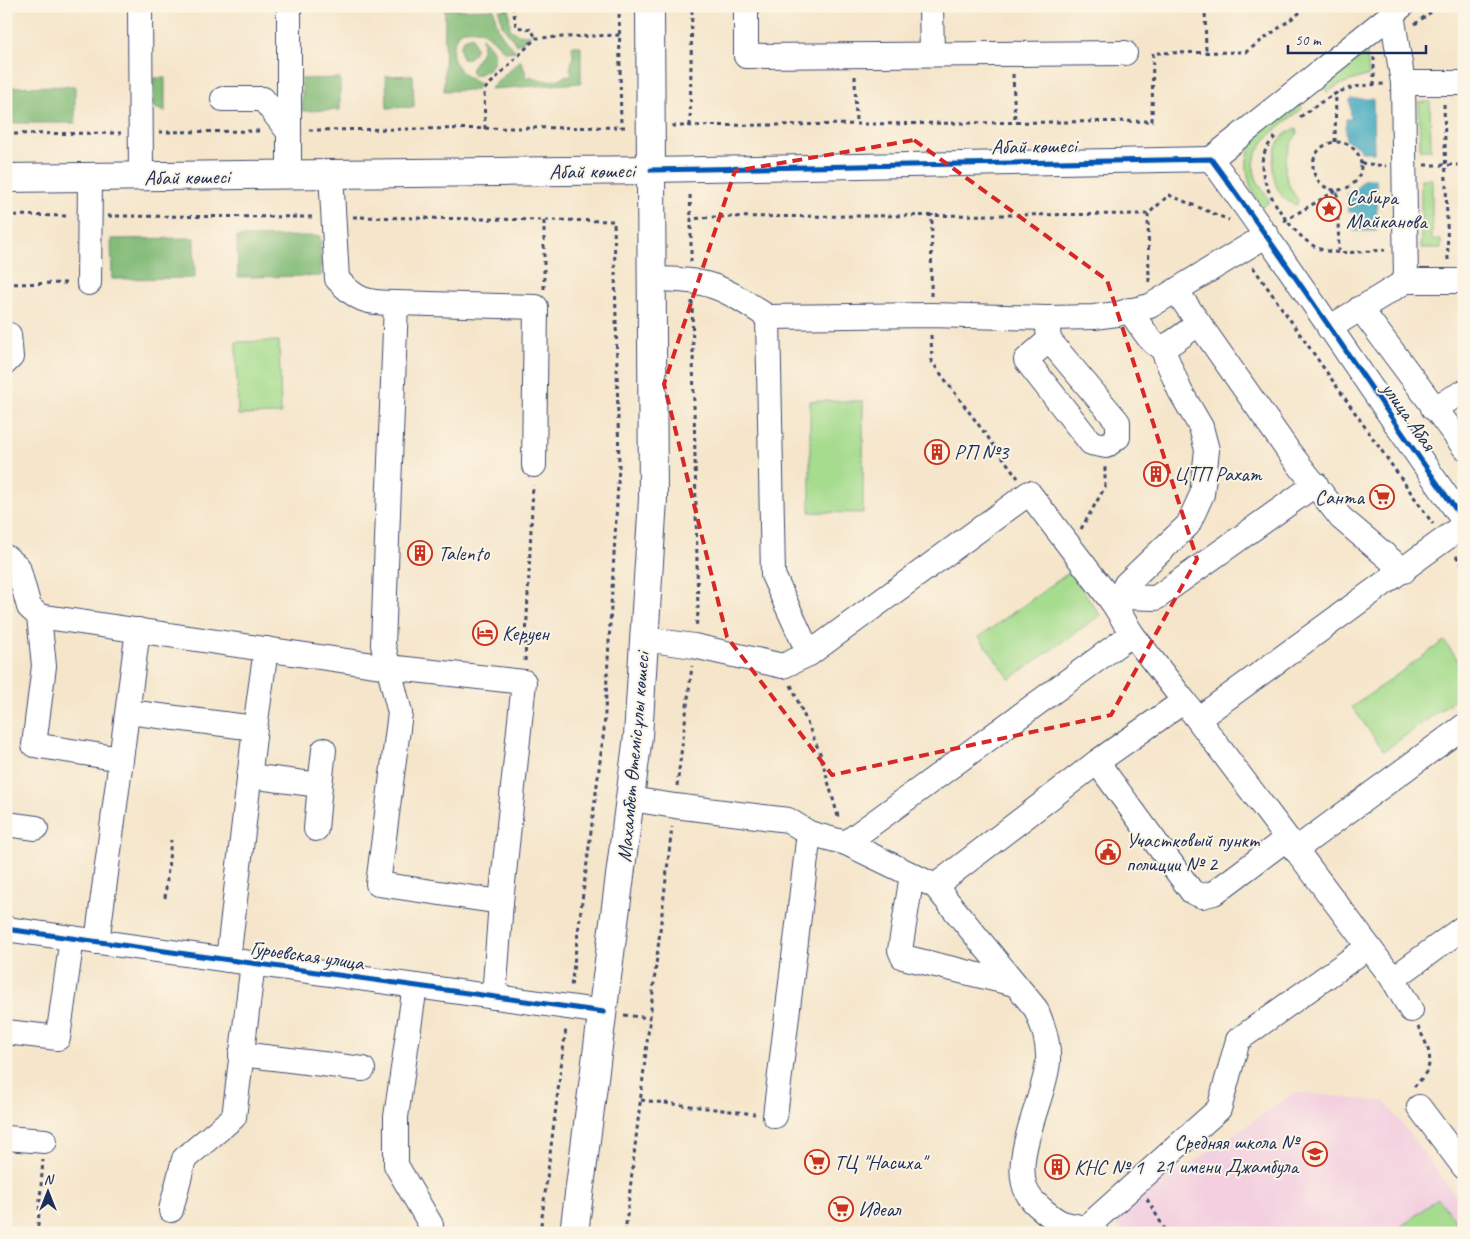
<svg xmlns="http://www.w3.org/2000/svg" width="1470" height="1239" font-family="Caveat,sans-serif">
<style>
.built{fill:#f3cfe0}
.green{fill:#a5dc8e;stroke:#608676}
.forest{fill:#84bc79;stroke:#50766c}
.water{fill:#3ea8be;stroke:#2c6c8e}
.lines{fill:none;stroke-linecap:round;stroke-linejoin:round}
.minor-casing{stroke:#3c4a6e;stroke-width:26}
.major-casing{stroke:#3c4a6e;stroke-width:30}
.path{stroke:#3c4a6e;stroke-width:3;stroke-dasharray:4 4;stroke-linecap:butt}
.minor{stroke:#fff;stroke-width:24}
.major{stroke:#fff;stroke-width:28}
.cycleway-casing{stroke:#fcf5e5;stroke-width:8}
.cycleway{stroke:#0057b8;stroke-width:5}
.marked{fill:none;stroke:#d62828;stroke-width:4;stroke-dasharray:10 6;stroke-linejoin:round}
.labels{text-anchor:middle;dominant-baseline:central;stroke-width:4;stroke-linejoin:round;paint-order:stroke}
.street-label{font-size:21px;fill:#1b2f5e;stroke:#fcf5e5}
.poi-label{font-size:21px;fill:#1b2f5e;stroke:#fcf5e5;text-anchor:start}
</style>
<rect width="100%" height="100%" fill="#fcf5e5"/>
<filter id="ink" filterUnits="userSpaceOnUse"><feTurbulence type="fractalNoise" baseFrequency=".02" numOctaves="2"/><feDisplacementMap in="SourceGraphic" scale="10" xChannelSelector="R" yChannelSelector="G"/><feConvolveMatrix kernelMatrix="1 2 1 2 8 2 1 2 1" color-interpolation-filters="sRGB"/></filter>
<filter id="wash" filterUnits="userSpaceOnUse"><feTurbulence type="fractalNoise" baseFrequency=".0096" numOctaves="4" result="noise"/><feDisplacementMap in="SourceGraphic" scale="20" xChannelSelector="R" yChannelSelector="G"/><feGaussianBlur stdDeviation="1.12" result="paint"/><feColorMatrix in="noise" values="0 0 0 0 0 0 0 0 0 0 0 0 0 0 0 0 0 1.4 0 .05"/><feComposite in="paint" operator="in"/></filter>
<g filter="url(#wash)">
<rect width="100%" height="100%" fill="#f5e5ca"/>
<path class="built" d="M1296,1092L1385,1102L1464,1206V1233H1124L1111,1217Z"/>
<g class="green">
<path d="M1366,49L1369,75L1341,84L1327,92L1321,84Z"/>
<path d="M1296,100L1303,108C1283,124 1245,147 1256,178C1259,186 1266,194 1270,202L1261,207C1229,154 1255,133 1296,100Z"/>
<path d="M1419,102H1430L1431,150H1420Z"/>
<path d="M1296,129L1297,134C1281,157 1281,178 1298,200L1297,205C1265,199 1265,135 1296,129Z"/>
<path d="M1421,179H1432V240H1441V248H1421Z"/>
<path d="M279,341L281,414L238,415L236,342Z"/>
<path d="M810,401H863V513L810,512Z"/>
<path d="M1070,572L1100,615L1010,679L979,637Z"/>
<path d="M1444,641L1464,668V693L1384,751L1352,707Z"/>
<path d="M1438,1198L1464,1233H1393Z"/>
</g>
<g class="forest">
<path d="M494,9C497,31 501,36 516,51L505,52C490,36 483,26 460,31C443,56 457,73 480,84L475,90L444,91L445,10Z"/>
<path d="M509,9L510,29L518,34L531,35L517,45L502,25L499,10Z"/>
<path d="M472,36L476,48C473,56 470,59 462,59L460,46L464,39Z"/>
<path d="M482,38C502,54 498,69 473,76L471,71C476,56 485,56 482,38Z"/>
<path d="M572,46H581V83L490,89L520,60L526,73L524,75L528,78L530,76C543,82 555,83 567,75L570,76L573,72L570,70L573,57Z"/>
<path d="M413,75L414,107L387,108L386,76Z"/>
<path d="M153,78H165V112L153,107Z"/>
<path d="M340,78V110L302,111V79Z"/>
<path d="M75,86V123H6V87Z"/>
<path d="M320,236L321,276L238,277L237,237Z"/>
<path d="M194,238L195,278L112,279L111,239Z"/>
</g>
<g class="water">
<path d="M1350,99H1373L1374,152H1362L1358,146L1346,140V119H1351Z"/>
<path d="M1364,179H1376L1377,231H1354V212H1348V193L1355,190Z"/>
</g>
</g>
<g filter="url(#ink)">
<g class="lines">
<defs>
<g id="minor">
<path d="M140,6L141,177"/>
<path d="M289,6V175"/>
<path d="M746,6V56L1125,53"/>
<path d="M931,6L932,54"/>
<path d="M1392,14L1403,83L1406,281"/>
<path d="M1403,83H1464"/>
<path d="M223,99H263L288,131"/>
<path d="M1211,159C1299,278 1378,401 1464,521"/>
<path d="M1211,159L1402,6"/>
<path d="M651,170L1211,159"/>
<path d="M331,174L337,279C357,301 367,303 396,303L383,645L400,713L378,884L501,902"/>
<path d="M652,279C709,279 721,286 768,317L931,315L1047,318L1094,317L1117,314L1150,306L1267,235"/>
<path d="M89,283L90,178"/>
<path d="M1177,292L1289,452L1341,518L1404,571"/>
<path d="M396,303L536,307L534,465"/>
<path d="M1360,308L1464,447"/>
<path d="M1129,310C1161,354 1154,357 1199,323"/>
<path d="M1047,318L1049,340L1118,422V437L1106,446L1091,443L1026,360L1049,340"/>
<path d="M1329,328L1406,281H1464"/>
<path d="M6,334L9,335L11,357L6,362"/>
<path d="M1433,408L1464,392"/>
<path d="M6,557L18,567L29,607L39,616L388,667L524,682L501,902L494,997"/>
<path d="M1119,597L1126,584L1188,525L1202,494L1207,450L1201,427L1180,391L1162,348"/>
<path d="M1113,603L1119,597L1156,598L1316,484"/>
<path d="M39,616L44,666L34,745L121,759"/>
<path d="M644,639L694,646L783,666L809,654L773,575L768,317"/>
<path d="M809,654L1029,493L1113,603L1132,634"/>
<path d="M1184,701L1393,979L1464,927"/>
<path d="M128,712L255,728"/>
<path d="M1198,719L1464,525"/>
<path d="M1097,762L1192,892L1202,896L1214,893L1286,839"/>
<path d="M249,776L320,785L324,750"/>
<path d="M631,799L675,806L788,820L809,833L846,843L935,886L1036,1009C1043,1026 1049,1042 1048,1061C1046,1098 1003,1169 1033,1201C1039,1207 1052,1218 1060,1222C1072,1227 1084,1225 1096,1233"/>
<path d="M6,824L36,828"/>
<path d="M316,829L320,785"/>
<path d="M846,843L1132,634L1184,701L1097,762L935,886"/>
<path d="M1295,850L1464,726"/>
<path d="M912,875L900,950L903,957L1015,984"/>
<path d="M6,929L604,1012"/>
<path d="M97,942L138,630"/>
<path d="M228,960L255,728L266,649"/>
<path d="M1393,979L1411,1010"/>
<path d="M415,986L396,1117V1165L431,1225"/>
<path d="M6,1032L58,1038L72,938"/>
<path d="M241,1054L363,1069"/>
<path d="M1419,1107L1464,1167"/>
<path d="M775,1116L809,833"/>
<path d="M6,1138L45,1141"/>
<path d="M171,1210L184,1159L234,1117L253,963"/>
<path d="M1087,1227L1219,1109L1238,1040L1367,948"/>
</g>
<g id="major">
<path d="M6,178L651,170"/>
<path d="M574,1233L638,736L653,499L650,6"/>
</g>
</defs>
<use href="#minor" class="minor-casing"/>
<use href="#major" class="major-casing"/>
<g class="path">
<path d="M513,6L516,27L531,29L536,38"/>
<path d="M619,6L621,127"/>
<path d="M1205,6L1206,53"/>
<path d="M1415,24L1439,6"/>
<path d="M1013,74L1015,122"/>
<path d="M855,76L856,124"/>
<path d="M1374,85V55"/>
<path d="M1444,104L1448,260"/>
<path d="M1300,117C1334,93 1341,86 1384,84"/>
<path d="M672,126L1152,121L1153,53L1246,52L1309,6"/>
<path d="M690,126L692,6"/>
<path d="M485,129L484,90L536,38L620,35"/>
<path d="M309,130L628,127"/>
<path d="M159,132L263,131"/>
<path d="M6,134L121,133"/>
<path d="M1275,137C1269,143 1262,154 1262,164C1261,191 1297,243 1323,250C1341,255 1366,251 1385,250"/>
<circle cx="1337" cy="166" r="24"/>
<path d="M1335,142L1336,92"/>
<path d="M1361,163L1386,166"/>
<path d="M1424,165H1464"/>
<path d="M690,195L691,219"/>
<path d="M1148,214L1149,283"/>
<path d="M6,215L70,216"/>
<path d="M108,216L315,217"/>
<path d="M353,217L614,221L619,466L604,730L571,987"/>
<path d="M1284,221L1337,190L1339,251"/>
<path d="M691,262V219L714,217L1148,214L1169,195L1229,220"/>
<path d="M1253,267L1433,524"/>
<path d="M6,284L68,283"/>
<path d="M544,289V220"/>
<path d="M931,296L932,214"/>
<path d="M692,301L698,613L696,627"/>
<path d="M931,335L932,362L1018,478"/>
<path d="M1081,529L1105,487V467"/>
<path d="M1456,556L1464,567"/>
<path d="M525,661L533,485"/>
<path d="M791,685L820,753L839,820"/>
<path d="M677,786L692,666"/>
<path d="M165,898L171,840"/>
<path d="M624,1015L650,1018"/>
<path d="M1414,1087C1417,1083 1421,1080 1424,1075C1436,1059 1426,1043 1418,1027"/>
<path d="M641,1100L755,1114"/>
<path d="M1147,1199L1167,1233"/>
<path d="M34,1233L38,1226L43,1160"/>
<path d="M540,1233L566,1028"/>
<path d="M625,1233L672,827"/>
</g>
<use href="#minor" class="minor"/>
<use href="#major" class="major"/>
<defs>
<g id="cycleway">
<path d="M651,170L1211,159C1299,278 1378,401 1464,521"/>
<path d="M6,929L604,1012"/>
</g>
</defs>
<use href="#cycleway" class="cycleway-casing"/>
<use href="#cycleway" class="cycleway"/>
</g>
</g>
<path class="marked" d="M914,140L1107,280L1197,559L1111,715L832,775L727,637L664,384L735,171Z"/>
<defs>
<symbol id="sight-ring" viewBox="-11 -11 22 22"><circle r="9.5" fill="#fcf5e5" stroke="#c8321e" stroke-width="1.5"/><path d="M0-6L1.8-2.2L6-1.7L2.9 1.2L3.7 5.4L0 3.3L-3.7 5.4L-2.9 1.2L-6-1.7L-1.8-2.2Z" fill="#c8321e"/></symbol>
<symbol id="building-ring" viewBox="-11 -11 22 22"><circle r="9.5" fill="#fcf5e5" stroke="#c8321e" stroke-width="1.5"/><path d="M-4-6H4V6H1V3H-1V6H-4ZM-2.5-4.3h1.7v1.8h-1.7ZM.8-4.3h1.7v1.8H.8ZM-2.5-1h1.7V.8h-1.7ZM.8-1h1.7V.8H.8Z" fill="#c8321e"/></symbol>
<symbol id="supermarket-ring" viewBox="-11 -11 22 22"><circle r="9.5" fill="#fcf5e5" stroke="#c8321e" stroke-width="1.5"/><path d="M-6-5.5h2.5l.6 2H6L4.5 2H-2.5L-4.4-4H-6ZM-1.5 3.2a1.3 1.3 0 1 0 .1 0ZM3 3.2a1.3 1.3 0 1 0 .1 0Z" fill="#c8321e"/></symbol>
<symbol id="hotel-ring" viewBox="-11 -11 22 22"><circle r="9.5" fill="#fcf5e5" stroke="#c8321e" stroke-width="1.5"/><path d="M-6-4.5h1.5V1H6V5H4.5V3h-9V5H-6ZM-4 0a1.8 1.8 0 1 1 3.6 0ZM.5 0V-2.5h3Q6-2.5 6 0Z" fill="#c8321e"/></symbol>
<symbol id="civic-ring" viewBox="-11 -11 22 22"><circle r="9.5" fill="#fcf5e5" stroke="#c8321e" stroke-width="1.5"/><path d="M-.6-6.5H3V-4.5H.6V-3L4-1V1h2V6H-6V1h2V-1L-.6-3ZM-1.2 2.5V6h2.4V2.5Z" fill="#c8321e"/></symbol>
<symbol id="school-ring" viewBox="-11 -11 22 22"><circle r="9.5" fill="#fcf5e5" stroke="#c8321e" stroke-width="1.5"/><path d="M0-5L7-2L0 1L-7-2ZM-4 1L0 2.5L4 1V4Q0 6-4 4Z" fill="#c8321e"/></symbol>
</defs>
<g fill-rule="evenodd">
<use href="#sight-ring" x="1315" y="195" width="28" height="28"/>
<use href="#building-ring" x="923" y="438" width="28" height="28"/>
<use href="#building-ring" x="1142" y="460" width="28" height="28"/>
<use href="#supermarket-ring" x="1368" y="483" width="28" height="28"/>
<use href="#building-ring" x="406" y="539" width="28" height="28"/>
<use href="#hotel-ring" x="471" y="619" width="28" height="28"/>
<use href="#civic-ring" x="1094" y="838" width="28" height="28"/>
<use href="#school-ring" x="1301" y="1140" width="28" height="28"/>
<use href="#supermarket-ring" x="803" y="1148" width="28" height="28"/>
<use href="#building-ring" x="1043" y="1153" width="28" height="28"/>
<use href="#supermarket-ring" x="827" y="1195" width="28" height="28"/>
</g>
<g class="labels">
<g class="street-label">
<text transform="translate(1034 146) rotate(-1)">Абай көшесі</text>
<text transform="translate(592 171) rotate(-1)">Абай көшесі</text>
<text transform="translate(187 177) rotate(-1)">Абай көшесі</text>
<text transform="translate(1409 416) rotate(55)">улица Абая</text>
<text transform="translate(633 757) rotate(-85)">Махамбет Өтемісұлы көшесі</text>
<text transform="translate(307 955) rotate(8)">Гурьевская улица</text>
</g>
<g class="poi-label">
<text x="1346" y="197">Сабира<tspan x="1346" dy="24">Майканова</tspan></text>
<text x="954" y="452">РП №3</text>
<text x="1174" y="474">ЦТП Рахат</text>
<text x="1364" y="497" text-anchor="end">Санта</text>
<text x="438" y="553">Talento</text>
<text x="502" y="633">Керуен</text>
<text x="1126" y="840">Участковый пункт<tspan x="1126" dy="24">полиции № 2</tspan></text>
<text x="1298" y="1142" text-anchor="end">Средняя школа №<tspan x="1298" dy="24">21 имени Джамбула</tspan></text>
<text x="834" y="1162">ТЦ "Насиха"</text>
<text x="1074" y="1167">КНС № 1</text>
<text x="858" y="1209">Идеал</text>
</g>
</g>
<rect width="1470" height="1239" fill="none" stroke="#fcf5e5" stroke-width="25"/>
<g transform="translate(48 1192)" stroke="#fcf5e5" stroke-width="4" paint-order="stroke">
<path d="M0-4L9 19L0 12L-9 19Z" fill="#1b2f5e"/>
<text y="-8" font-size="14" font-weight="bold" text-anchor="middle" fill="#1b2f5e">N</text>
</g>
<path d="M1288 45v8h138v-8" fill="none" stroke="#1b2f5e" stroke-width="2.5"/>
<text x="1295" y="45" font-size="15" fill="#1b2f5e" stroke="#fcf5e5" stroke-width="4" paint-order="stroke">50 m</text>
</svg>
